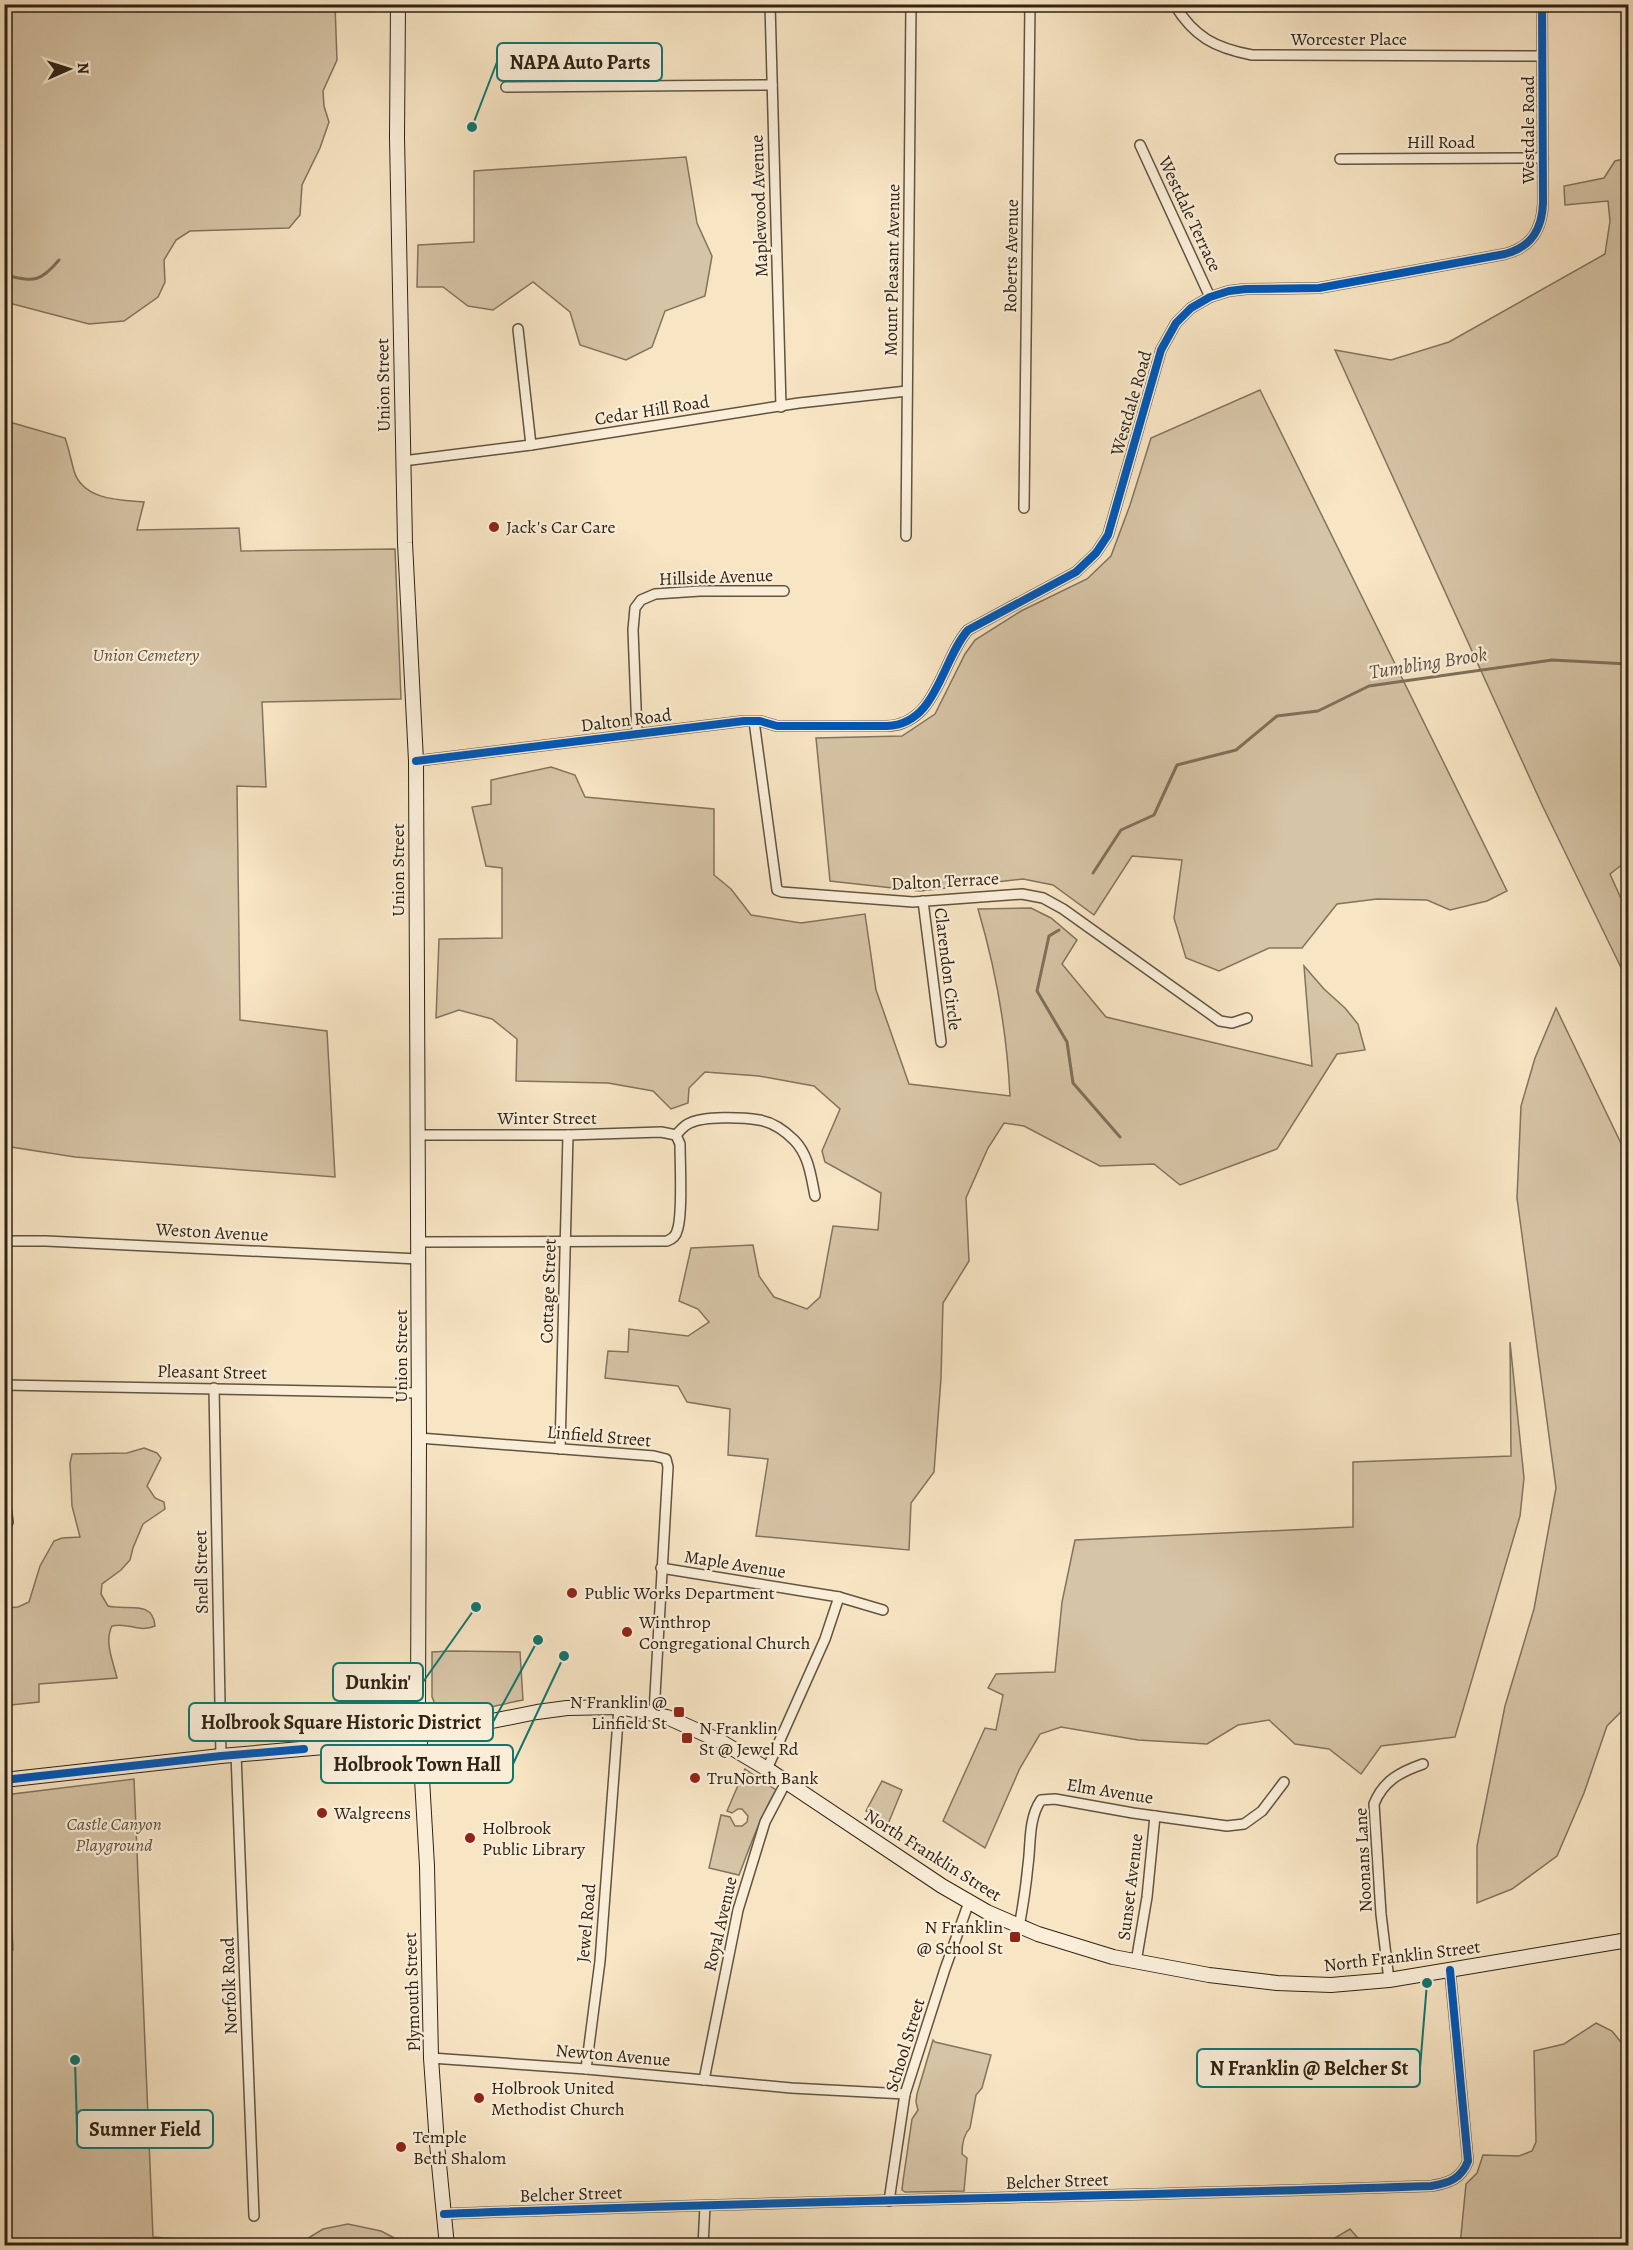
<svg xmlns="http://www.w3.org/2000/svg" width="1633" height="2250" font-family="Alegreya,serif">
<style>
.green{fill:#d6c4a6;stroke:#82745e;stroke-width:1.5}
.lines{fill:none;stroke-linecap:round;stroke-linejoin:round}
.stream{stroke:#7e705a;stroke-width:3}
.street-casing{stroke:#605441;stroke-width:12}
.secondary-casing{stroke:#2e2315;stroke-width:16}
.street{stroke:#faeed9;stroke-width:9}
.secondary{stroke:#faeed9;stroke-width:14}
.cycleway-casing{stroke:#faeed9;stroke-width:11}
.cycleway{stroke:#0057b8;stroke-width:8}
.poi-dot{fill:#8f2418;stroke:#faeed9;stroke-width:2}
.labels{text-anchor:middle;dominant-baseline:central;stroke-width:4.5;stroke-linejoin:round;paint-order:stroke}
.street-label{font-size:18px;fill:#2e2315;stroke:#faeed9}
.poi-label{font-size:18px;fill:#2e2315;stroke:#faeed9;text-anchor:start}
.park-label{font-size:18px;font-style:italic;fill:#605340;stroke:#faeed9}
.water-label{font-size:20px;font-style:italic;fill:#5d503d;stroke:#faeed9}
.leader{fill:none;stroke:#0f766e;stroke-width:2}
.callout-dot{fill:#0f766e;stroke:#faeed9;stroke-width:2}
.callout{fill:#faeed9;stroke:#0f766e;stroke-width:2}
.callout-label{font-size:20px;text-anchor:middle;font-weight:bold;fill:#2e2315}
</style>
<rect width="100%" height="100%" fill="#f8e5c4"/>
<filter id="stains"><feTurbulence type="fractalNoise" baseFrequency=".00333" numOctaves="4"/><feColorMatrix values="0 0 0 0 .2 0 0 0 0 .09 0 0 0 0 .02 0 0 0 .5 -.17"/></filter>
<radialGradient id="worn" r=".72"><stop offset=".6" stop-color="#630" stop-opacity="0"/><stop offset="1" stop-color="#630" stop-opacity=".3"/></radialGradient>
<g class="green">
<path d="M8,5H335L337,60L323,91L324,106L329,122L320,148L302,185L300,215L289,228L190,231L176,240L164,260L165,282L158,297L124,321L89,324L5,302L4,53Z"/>
<path d="M686,157L697,223L712,256L705,296L665,311L652,347L626,360L580,345L570,312L533,282L493,310L468,306L443,287H417L418,245L474,242V171Z"/>
<path d="M1628,158V860L1610,874L1628,914V982L1543,807L1335,350L1391,360L1449,342L1605,254L1610,221L1608,201L1565,205L1564,186L1604,178L1615,161Z"/>
<path d="M1260,390L1507,891L1487,901L1450,910L1427,900L1377,899L1337,904L1302,948H1269L1219,971L1186,958L1174,918L1182,860L1132,856L1094,915L1053,885L1023,879L920,891L830,881L816,738L902,736L935,714L965,654L975,640L1021,611L1087,579L1111,556L1130,505L1151,438Z"/>
<path d="M13,423L65,438C69,449 71,460 74,471C83,500 119,500 144,502L137,530L239,528L241,551L395,549L401,699L262,702L266,787L237,786L240,1020L327,1031L335,1177L75,1157L5,1146L4,427Z"/>
<path d="M551,767L575,775L585,797L714,809V875L731,889L751,915L801,923L865,914L876,990L909,1084L1010,1096C1007,1033 996,970 978,909L1031,908L1051,918L1077,940L1062,964L1106,1017L1312,1066L1304,966L1324,989L1345,1008L1358,1024L1365,1050L1337,1054L1277,1149L1180,1185L1154,1164L1100,1166L1024,1126L1004,1123L988,1148L966,1198L969,1261L943,1303L941,1378L934,1472L911,1503L909,1550L756,1536L768,1459L728,1455L730,1409L687,1402L678,1386L605,1378L608,1351L628,1352L629,1329L688,1336L709,1322L698,1309L679,1301L691,1248L753,1245L759,1276L774,1297L807,1309L820,1297L833,1226L878,1230L881,1193L825,1162L822,1151L840,1109L814,1086L759,1076L705,1072L689,1088L688,1103L671,1109L653,1091L608,1083L516,1081L517,1039L492,1019L459,1010L436,1018L439,939L502,938V868L486,866L472,807L491,804V780Z"/>
<path d="M1556,1008L1628,1158V1705L1607,1726L1584,1793L1557,1856L1512,1889L1477,1903V1846L1505,1706L1534,1609L1556,1488L1517,1198L1521,1106L1535,1058Z"/>
<path d="M1510,1342L1524,1478L1520,1516L1455,1737L1381,1746L1361,1774L1329,1749L1295,1744L1269,1720L1238,1725L1207,1744L1138,1740L1061,1727L1040,1734L1020,1768L985,1848L943,1821L985,1728L996,1730L1003,1695L988,1688L996,1674L1055,1672L1062,1602L1075,1540L1353,1527V1462L1511,1456Z"/>
<path d="M144,1448L157,1453L161,1458L147,1486L155,1498L164,1502L165,1509L143,1524L133,1548L130,1560L121,1570L102,1584L101,1594L108,1606C126,1611 153,1599 155,1626C139,1633 129,1622 112,1626C104,1642 113,1661 117,1678L39,1684V1702L11,1705L5,1683V1608L18,1607L29,1602L40,1566L54,1541L62,1538L80,1537L72,1506L70,1463L72,1454L127,1453Z"/>
<path d="M451,1651L520,1652L523,1700C505,1703 463,1715 448,1713C440,1711 434,1704 432,1697V1652Z"/>
<path d="M745,1769L776,1790C761,1816 750,1846 739,1875L709,1868L721,1815L730,1817L735,1826H742L747,1822L748,1816L742,1809H738L732,1813L727,1811Z"/>
<path d="M134,1779L153,2237L257,2245L302,2242L323,2229L348,2224L381,2231L402,2242L431,2244V2245H5V1950H13L5,1795Z"/>
<path d="M882,1781L902,1790L888,1824L866,1811Z"/>
<path d="M1596,2023L1612,2031L1628,2051V2245H1460L1466,2184L1477,2173L1483,2155L1519,2156L1532,2151L1536,2142L1534,2051L1564,2044Z"/>
<path d="M933,2040L935,2042L991,2055L982,2088L976,2095L970,2128C964,2134 962,2145 962,2154L967,2158L964,2191L905,2192L902,2190L903,2181L912,2119L918,2110L916,2102L917,2094Z"/>
<path d="M1350,2229L1364,2245H1323Z"/>
</g>
<g class="lines">
<g class="stream">
<path d="M4,275C33,281 39,284 59,260"/>
<path d="M1093,873L1121,830L1154,815L1177,765L1236,750L1277,716L1318,711L1369,686L1552,660L1628,664"/>
<path d="M1059,930L1049,936L1037,991L1067,1042L1073,1083L1120,1137"/>
</g>
<defs>
<g id="street">
<path d="M770,4L781,407"/>
<path d="M1174,4C1194,37 1215,48 1252,55L1542,56"/>
<path d="M506,87L772,85"/>
<path d="M1140,145L1210,297"/>
<path d="M1340,159L1543,158"/>
<path d="M518,329L531,445"/>
<path d="M403,461L531,445L799,403L907,391"/>
<path d="M1024,508L1030,4"/>
<path d="M906,536L911,4"/>
<path d="M754,721L777,890L782,892L913,902L1022,894L1043,898L1063,909L1220,1021L1232,1023L1247,1018"/>
<path d="M637,733L633,630L635,608L641,600L655,594L700,591H784"/>
<path d="M416,761L744,721H760L777,726H887C937,724 941,661 968,630L1076,572L1096,553L1108,535L1161,350L1176,323L1191,308L1210,297L1229,291L1246,289L1319,288L1505,254C1532,247 1542,229 1543,203L1542,4"/>
<path d="M923,901L941,1042"/>
<path d="M418,1135H568L661,1132L676,1135"/>
<path d="M676,1135C680,1131 684,1125 690,1123C704,1116 742,1117 759,1120C772,1122 785,1131 794,1140C809,1155 811,1177 815,1196"/>
<path d="M418,1242L667,1241C672,1239 676,1236 677,1231C683,1216 680,1163 680,1144L676,1135"/>
<path d="M4,1244L12,1241H46L418,1259"/>
<path d="M4,1385L419,1393"/>
<path d="M214,1388L221,1756"/>
<path d="M419,1438L654,1456L666,1459L668,1467L654,1713"/>
<path d="M560,1449L568,1135"/>
<path d="M4,1492L8,1522L4,1531"/>
<path d="M661,1568L839,1597L883,1610"/>
<path d="M236,1754L254,2216"/>
<path d="M767,1769L825,1639L839,1597"/>
<path d="M1019,1927C1023,1906 1026,1886 1028,1865C1031,1844 1028,1819 1041,1800L1055,1799L1133,1813L1227,1826L1244,1824L1262,1811L1284,1782"/>
<path d="M1136,1962L1147,1897L1155,1816"/>
<path d="M1389,1980L1381,1914L1374,1804C1383,1781 1400,1772 1423,1764"/>
<path d="M431,2058L586,2069L791,2088L905,2094"/>
<path d="M586,2069L600,1961L619,1707"/>
<path d="M704,2080L738,1910L765,1822L786,1782"/>
<path d="M889,2201L905,2094L945,1969L969,1902"/>
<path d="M444,2214C773,2201 1102,2197 1431,2186C1449,2183 1461,2179 1468,2161L1450,1970"/>
<path d="M703,2246L705,2206"/>
</g>
<g id="secondary">
<path d="M398,4L397,137L405,543L416,761L419,1438L418,1709L427,1866L431,2058L437,2144L447,2246"/>
<path d="M4,1780L221,1756L392,1741L537,1712L567,1708L619,1707L667,1717L720,1741L767,1769L942,1886L987,1912L1038,1934L1113,1957L1209,1975L1277,1983L1331,1985L1389,1980L1628,1940"/>
</g>
</defs>
<use href="#street" class="street-casing"/>
<use href="#secondary" class="secondary-casing"/>
<use href="#street" class="street"/>
<use href="#secondary" class="secondary"/>
<defs>
<g id="cycleway">
<path d="M416,761L744,721H760L777,726H887C937,724 941,661 968,630L1076,572L1096,553L1108,535L1161,350L1176,323L1191,308L1210,297L1229,291L1246,289L1319,288L1505,254C1532,247 1542,229 1543,203L1542,4"/>
<path d="M4,1780L221,1756L304,1749"/>
<path d="M444,2214C773,2201 1102,2197 1431,2186C1449,2183 1461,2179 1468,2161L1450,1970"/>
</g>
</defs>
<use href="#cycleway" class="cycleway-casing"/>
<use href="#cycleway" class="cycleway"/>
</g>
<g class="poi-dot">
<circle cx="494" cy="527" r="6"/>
<circle cx="572" cy="1593" r="6"/>
<circle cx="627" cy="1632" r="6"/>
<rect x="673" y="1706" width="12" height="12" rx="3"/>
<rect x="681" y="1732" width="12" height="12" rx="3"/>
<circle cx="695" cy="1778" r="6"/>
<circle cx="322" cy="1813" r="6"/>
<circle cx="470" cy="1838" r="6"/>
<rect x="1009" y="1931" width="12" height="12" rx="3"/>
<circle cx="479" cy="2098" r="6"/>
<circle cx="401" cy="2147" r="6"/>
</g>
<g class="labels">
<g class="street-label">
<text x="1349" y="39">Worcester Place</text>
<text transform="translate(1528 130) rotate(-90)">Westdale Road</text>
<text x="1441" y="142">Hill Road</text>
<text transform="translate(759 206) rotate(-92)">Maplewood Avenue</text>
<text transform="translate(1190 214) rotate(65)">Westdale Terrace</text>
<text transform="translate(1011 256) rotate(-89)">Roberts Avenue</text>
<text transform="translate(892 270) rotate(-89)">Mount Pleasant Avenue</text>
<text transform="translate(383 385) rotate(-91)">Union Street</text>
<text transform="translate(1131 403) rotate(-74)">Westdale Road</text>
<text transform="translate(652 410) rotate(-9)">Cedar Hill Road</text>
<text transform="translate(716 577) rotate(-2)">Hillside Avenue</text>
<text transform="translate(626 720) rotate(-7)">Dalton Road</text>
<text transform="translate(398 870) rotate(-90)">Union Street</text>
<text transform="translate(945 881) rotate(-3)">Dalton Terrace</text>
<text transform="translate(948 969) rotate(83)">Clarendon Circle</text>
<text x="547" y="1118">Winter Street</text>
<text transform="translate(212 1232) rotate(3)">Weston Avenue</text>
<text transform="translate(548 1291) rotate(-88)">Cottage Street</text>
<text transform="translate(401 1356) rotate(-90)">Union Street</text>
<text transform="translate(212 1372) rotate(1)">Pleasant Street</text>
<text transform="translate(599 1436) rotate(5)">Linfield Street</text>
<text transform="translate(735 1564) rotate(9)">Maple Avenue</text>
<text transform="translate(201 1572) rotate(-91)">Snell Street</text>
<text transform="translate(1110 1791) rotate(9)">Elm Avenue</text>
<text transform="translate(933 1855) rotate(32)">North Franklin Street</text>
<text transform="translate(1363 1860) rotate(-93)">Noonans Lane</text>
<text transform="translate(1130 1887) rotate(-83)">Sunset Avenue</text>
<text transform="translate(586 1923) rotate(-85)">Jewel Road</text>
<text transform="translate(720 1924) rotate(-77)">Royal Avenue</text>
<text transform="translate(1402 1956) rotate(-7)">North Franklin Street</text>
<text transform="translate(229 1986) rotate(-92)">Norfolk Road</text>
<text transform="translate(412 1992) rotate(-92)">Plymouth Street</text>
<text transform="translate(905 2045) rotate(-73)">School Street</text>
<text transform="translate(613 2055) rotate(5)">Newton Avenue</text>
<text transform="translate(1057 2181) rotate(-2)">Belcher Street</text>
<text transform="translate(571 2194) rotate(-2)">Belcher Street</text>
</g>
<g class="poi-label">
<text x="506" y="527">Jack's Car Care</text>
<text x="584" y="1593">Public Works Department</text>
<text x="639" y="1622">Winthrop<tspan x="639" dy="21">Congregational Church</tspan></text>
<text x="667" y="1702" text-anchor="end">N Franklin @<tspan x="667" dy="21">Linfield St</tspan></text>
<text x="699" y="1728">N Franklin<tspan x="699" dy="21">St @ Jewel Rd</tspan></text>
<text x="707" y="1778">TruNorth Bank</text>
<text x="334" y="1813">Walgreens</text>
<text x="482" y="1828">Holbrook<tspan x="482" dy="21">Public Library</tspan></text>
<text x="1003" y="1927" text-anchor="end">N Franklin<tspan x="1003" dy="21">@ School St</tspan></text>
<text x="491" y="2088">Holbrook United<tspan x="491" dy="21">Methodist Church</tspan></text>
<text x="413" y="2137">Temple<tspan x="413" dy="21">Beth Shalom</tspan></text>
</g>
<g class="park-label">
<text x="146" y="655">Union Cemetery</text>
<text x="114" y="1824">Castle Canyon<tspan x="114" dy="21">Playground</tspan></text>
</g>
<g class="water-label">
<text transform="translate(1428 663) rotate(-9)">Tumbling Brook</text>
</g>
</g>
<path class="leader" d="M472 127L497 62M476 1607L423 1682M538 1640L493 1722M564 1656L513 1764M1427 1983L1420 2068M75 2060L77 2129"/>
<g class="callout-dot">
<circle cx="472" cy="127" r="6"/>
<circle cx="476" cy="1607" r="6"/>
<circle cx="538" cy="1640" r="6"/>
<circle cx="564" cy="1656" r="6"/>
<circle cx="1427" cy="1983" r="6"/>
<circle cx="75" cy="2060" r="6"/>
</g>
<g class="callout">
<rect x="497" y="43" width="165" height="38" rx="6"/>
<rect x="333" y="1663" width="90" height="38" rx="6"/>
<rect x="189" y="1703" width="304" height="38" rx="6"/>
<rect x="321" y="1745" width="192" height="38" rx="6"/>
<rect x="1197" y="2049" width="223" height="38" rx="6"/>
<rect x="77" y="2110" width="136" height="38" rx="6"/>
</g>
<g class="callout-label">
<text x="580" y="69">NAPA Auto Parts</text>
<text x="378" y="1689">Dunkin'</text>
<text x="341" y="1729">Holbrook Square Historic District</text>
<text x="417" y="1771">Holbrook Town Hall</text>
<text x="1309" y="2075">N Franklin @ Belcher St</text>
<text x="145" y="2136">Sumner Field</text>
</g>
<rect width="1633" height="2250" fill="none" stroke="#f8e5c4" stroke-width="24"/>
<rect x="6" y="6" width="1621" height="2238" fill="none" stroke="#2e2315" stroke-width="3"/>
<rect x="12" y="12" width="1609" height="2226" fill="none" stroke="#2e2315" stroke-width="1.5"/>
<g transform="translate(69 69) rotate(87)" stroke="#faeed9" stroke-width="4.5" paint-order="stroke">
<path d="M0-4.5L10 22L0 15L-10 22Z" fill="#2e2315"/>
<text y="-9" font-size="16" font-weight="bold" text-anchor="middle" fill="#2e2315">N</text>
</g>
<rect width="100%" height="100%" filter="url(#stains)"/>
<rect width="100%" height="100%" fill="url(#worn)"/>
</svg>
